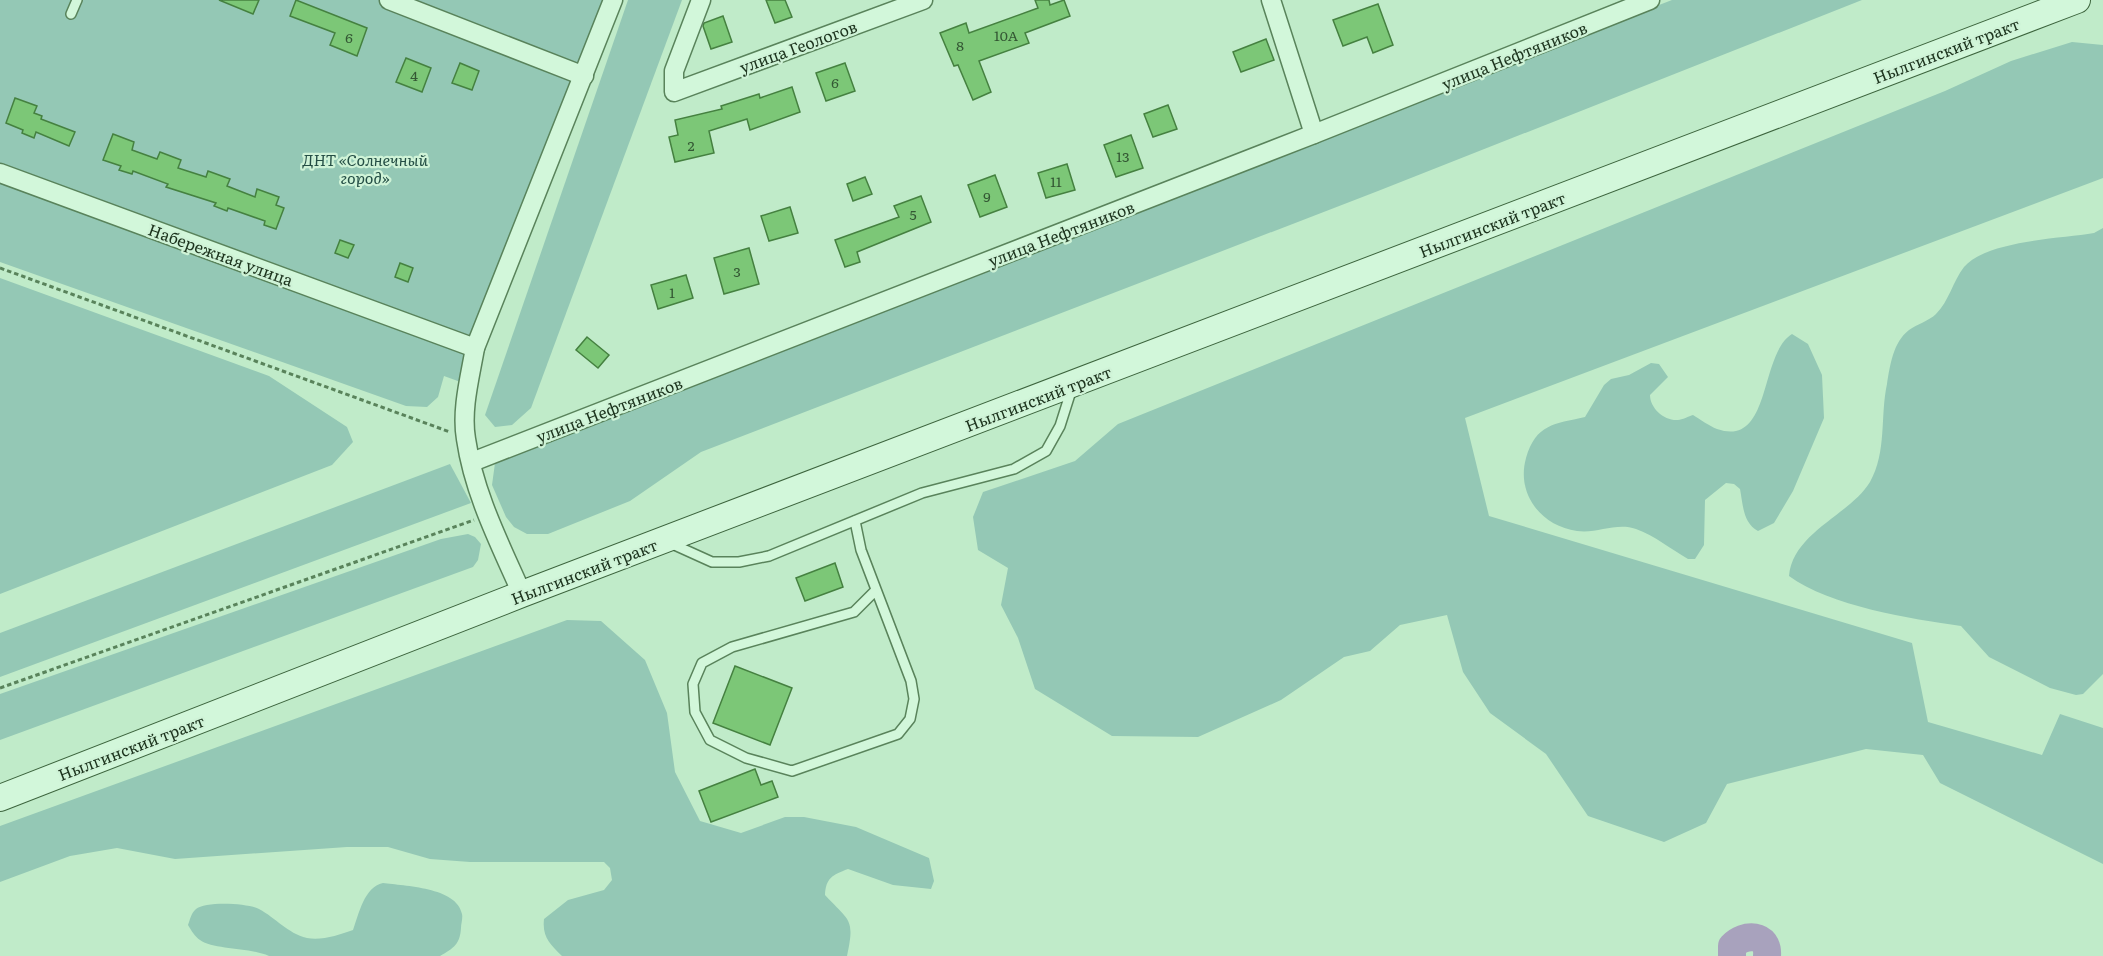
<svg xmlns="http://www.w3.org/2000/svg" width="2103" height="956" font-family="Literata,serif">
<style>
.green{fill:#94c8b5}
.lines{fill:none;stroke-linecap:round;stroke-linejoin:round}
.river{stroke:#a8a2bd;stroke-width:28}
.building{fill:#7cc777;stroke:#458140;stroke-width:1.5}
.lane-casing{stroke:#59835b;stroke-width:12}
.street-casing{stroke:#59835b;stroke-width:21}
.secondary-casing{stroke:#3c643d;stroke-width:28}
.path{stroke:#59835b;stroke-width:3;stroke-dasharray:4.5 3;stroke-linecap:butt}
.lane{stroke:#d2f7da;stroke-width:9}
.street{stroke:#d2f7da;stroke-width:18}
.secondary{stroke:#d2f7da;stroke-width:26}
.labels{text-anchor:middle;dominant-baseline:central;stroke-width:4.5;stroke-linejoin:round;paint-order:stroke}
.number-label{font-size:14px;fill:#345834}
.street-label{font-size:16px;fill:#1c331d;stroke:#cff3d7}
.park-label{font-size:16px;font-style:italic;fill:#244e45;stroke:#cff3d7}
</style>
<rect width="100%" height="100%" fill="#c0ebc9"/>
<g class="green">
<path d="M0,0H607L466,384L444,376L438,397L427,407L406,406L0,262Z"/>
<path d="M628,0H682L531,408L512,425L495,427L485,415Z"/>
<path d="M1672,0H1862L1378,191L701,452L630,501L548,534H527L514,527L506,517L492,485L495,463L508,451Z"/>
<path d="M2072,42L2103,45V178L1465,418L1489,516L1912,643L1928,722L2042,755L2060,714L2103,728V864L1940,783L1923,755L1866,749L1727,784L1706,823L1664,842L1588,816L1546,754L1490,713L1463,672L1447,615L1400,625L1370,651L1344,657L1281,700L1198,737L1112,736L1035,689L1018,638L1001,605L1008,568L978,550L973,517L983,492L1075,461L1118,424L1945,91L2011,61Z"/>
<path d="M2103,228V674L2083,694L2076,695L2050,688L1989,657L1961,626C1911,619 1830,606 1789,576C1793,532 1850,515 1870,482C1887,452 1880,416 1887,384C1890,366 1893,342 1909,330C1917,324 1929,321 1936,314C1949,301 1953,281 1964,267C1988,240 2059,239 2094,233Z"/>
<path d="M0,278L269,376L347,427L353,442L332,465L0,594Z"/>
<path d="M1792,334L1808,344L1822,375L1824,418L1793,491L1774,523L1758,531C1743,523 1743,505 1740,489L1734,484L1726,483L1705,500L1704,545L1695,559H1688C1672,550 1654,535 1636,529C1616,522 1597,534 1577,531C1541,526 1516,494 1526,458C1536,424 1554,424 1585,417L1604,385L1611,379L1629,375L1651,363L1659,364L1668,377L1650,395C1650,408 1664,421 1678,420C1682,420 1689,416 1693,415C1700,419 1709,426 1717,429C1772,448 1759,354 1792,334Z"/>
<path d="M450,464L471,503L0,677V633Z"/>
<path d="M468,534L475,537L481,544L478,560L473,567L0,740V694L441,539Z"/>
<path d="M567,620L601,621L645,660L667,713L675,772L700,821L741,833L785,817H804L856,827L929,858L934,881L931,889L893,885L848,869C832,875 826,878 825,895C850,922 855,918 847,956H562C550,944 542,937 544,919L568,900L604,890L612,880L610,868L604,862H470L430,859L388,847H347L175,859L117,848L70,856L0,882V826Z"/>
<path d="M383,883C404,886 457,887 462,914C463,918 461,924 461,928C460,944 454,948 440,956H269C249,947 214,950 200,940C195,937 191,930 188,925C190,920 191,913 196,909C205,901 248,903 259,909C276,918 287,933 307,938C321,941 339,935 353,930C359,914 364,887 383,883Z"/>
</g>
<g class="lines">
<path class="river" d="M1732,956V946C1744,933 1769,933 1767,956"/>
</g>
<g class="building">
<path d="M219,0H259L253,14Z"/>
<path d="M296,0L367,28L357,56L330,45L335,33L290,16Z"/>
<path d="M766,0H785L792,17L775,23Z"/>
<path d="M1035,0H1049L1050,5L1064,0L1070,16L1025,33L1029,43L979,61L991,92L973,100L958,65L954,66L940,33L966,23L969,33L1038,8Z"/>
<path d="M1378,4L1393,45L1373,53L1367,37L1343,46L1333,20Z"/>
<path d="M723,16L732,42L711,49L703,26L704,23Z"/>
<path d="M1266,39L1274,60L1241,72L1233,52Z"/>
<path d="M406,58L431,68L422,92L396,82Z"/>
<path d="M460,63L479,71L472,90L452,83Z"/>
<path d="M845,63L855,91L826,101L816,73Z"/>
<path d="M792,87L800,112L750,130L747,119L709,131L714,153L675,162L669,137L678,135L675,120L722,109L721,106L759,94L760,98Z"/>
<path d="M15,98L37,106L34,113L42,116L41,119L75,132L69,146L36,132L34,138L22,133L23,130L6,123Z"/>
<path d="M1168,105L1177,129L1153,137L1144,114Z"/>
<path d="M113,134L134,142L132,150L157,159L160,152L181,160L178,168L206,177L208,171L230,179L227,186L255,197L257,189L279,197L276,205L284,208L276,229L264,225L265,221L228,208L227,211L214,206L216,203L166,187L168,184L133,171L132,174L119,170L121,166L103,160Z"/>
<path d="M1131,135L1143,168L1116,177L1104,145Z"/>
<path d="M1067,164L1075,190L1046,198L1038,173Z"/>
<path d="M995,175L1007,207L980,217L968,185Z"/>
<path d="M865,177L872,194L853,201L847,184Z"/>
<path d="M921,196L931,222L857,252L860,262L845,267L835,240L899,217L894,206Z"/>
<path d="M790,207L798,233L769,241L761,216Z"/>
<path d="M340,240L354,245L348,258L335,253Z"/>
<path d="M749,248L759,284L724,294L714,258Z"/>
<path d="M400,263L413,268L408,282L395,277Z"/>
<path d="M686,275L693,298L658,309L651,285Z"/>
<path d="M587,337L609,355L598,368L576,350Z"/>
<path d="M835,563L843,587L805,601L796,578Z"/>
<path d="M735,666L792,688L770,745L713,723Z"/>
<path d="M755,769L761,785L772,781L778,797L711,822L699,791Z"/>
</g>
<g class="lines">
<defs>
<g id="lane">
<path d="M71,14L77,0"/>
<path d="M855,521L861,550L911,681L914,699L910,719L898,734L792,771L746,758L710,740L695,712L693,684L702,663L732,647L854,612L876,590"/>
<path d="M670,543L712,562H739L769,556L922,493L1014,469L1046,451L1060,426L1072,388"/>
</g>
<g id="street">
<path d="M389,0L584,76"/>
<path d="M701,0L674,71V92L923,0"/>
<path d="M1271,0L1314,134"/>
<path d="M0,173L475,348"/>
<path d="M472,462L1314,134L1650,0"/>
<path d="M522,594C500,544 474,494 466,439C461,410 470,377 475,348L613,0"/>
</g>
<path id="secondary" d="M0,798L522,594L2077,0"/>
</defs>
<use href="#lane" class="lane-casing"/>
<use href="#street" class="street-casing"/>
<use href="#secondary" class="secondary-casing"/>
<g class="path">
<path d="M0,268L450,432"/>
<path d="M0,688L474,520"/>
</g>
<use href="#lane" class="lane"/>
<use href="#street" class="street"/>
<use href="#secondary" class="secondary"/>
</g>
<g class="labels">
<g class="number-label">
<text x="1006" y="35">10А</text>
<text x="349" y="37">6</text>
<text x="960" y="45">8</text>
<text x="414" y="75">4</text>
<text x="835" y="82">6</text>
<text x="691" y="145">2</text>
<text x="1123" y="156">13</text>
<text x="1056" y="181">11</text>
<text x="987" y="196">9</text>
<text x="913" y="214">5</text>
<text x="737" y="271">3</text>
<text x="672" y="292">1</text>
</g>
<g class="street-label">
<text transform="translate(798 46) rotate(-20)">улица Геологов</text>
<text transform="translate(1946 50) rotate(-21)">Нылгинский тракт</text>
<text transform="translate(1514 55) rotate(-22)">улица Нефтяников</text>
<text transform="translate(1492 224) rotate(-21)">Нылгинский тракт</text>
<text transform="translate(1061 233) rotate(-21)">улица Нефтяников</text>
<text transform="translate(221 254) rotate(20)">Набережная улица</text>
<text transform="translate(1038 398) rotate(-21)">Нылгинский тракт</text>
<text transform="translate(609 409) rotate(-21)">улица Нефтяников</text>
<text transform="translate(584 571) rotate(-21)">Нылгинский тракт</text>
<text transform="translate(131 747) rotate(-21)">Нылгинский тракт</text>
</g>
<g class="park-label">
<text x="365" y="159">ДНТ «Солнечный<tspan x="365" dy="18">город»</tspan></text>
</g>
</g>
</svg>
